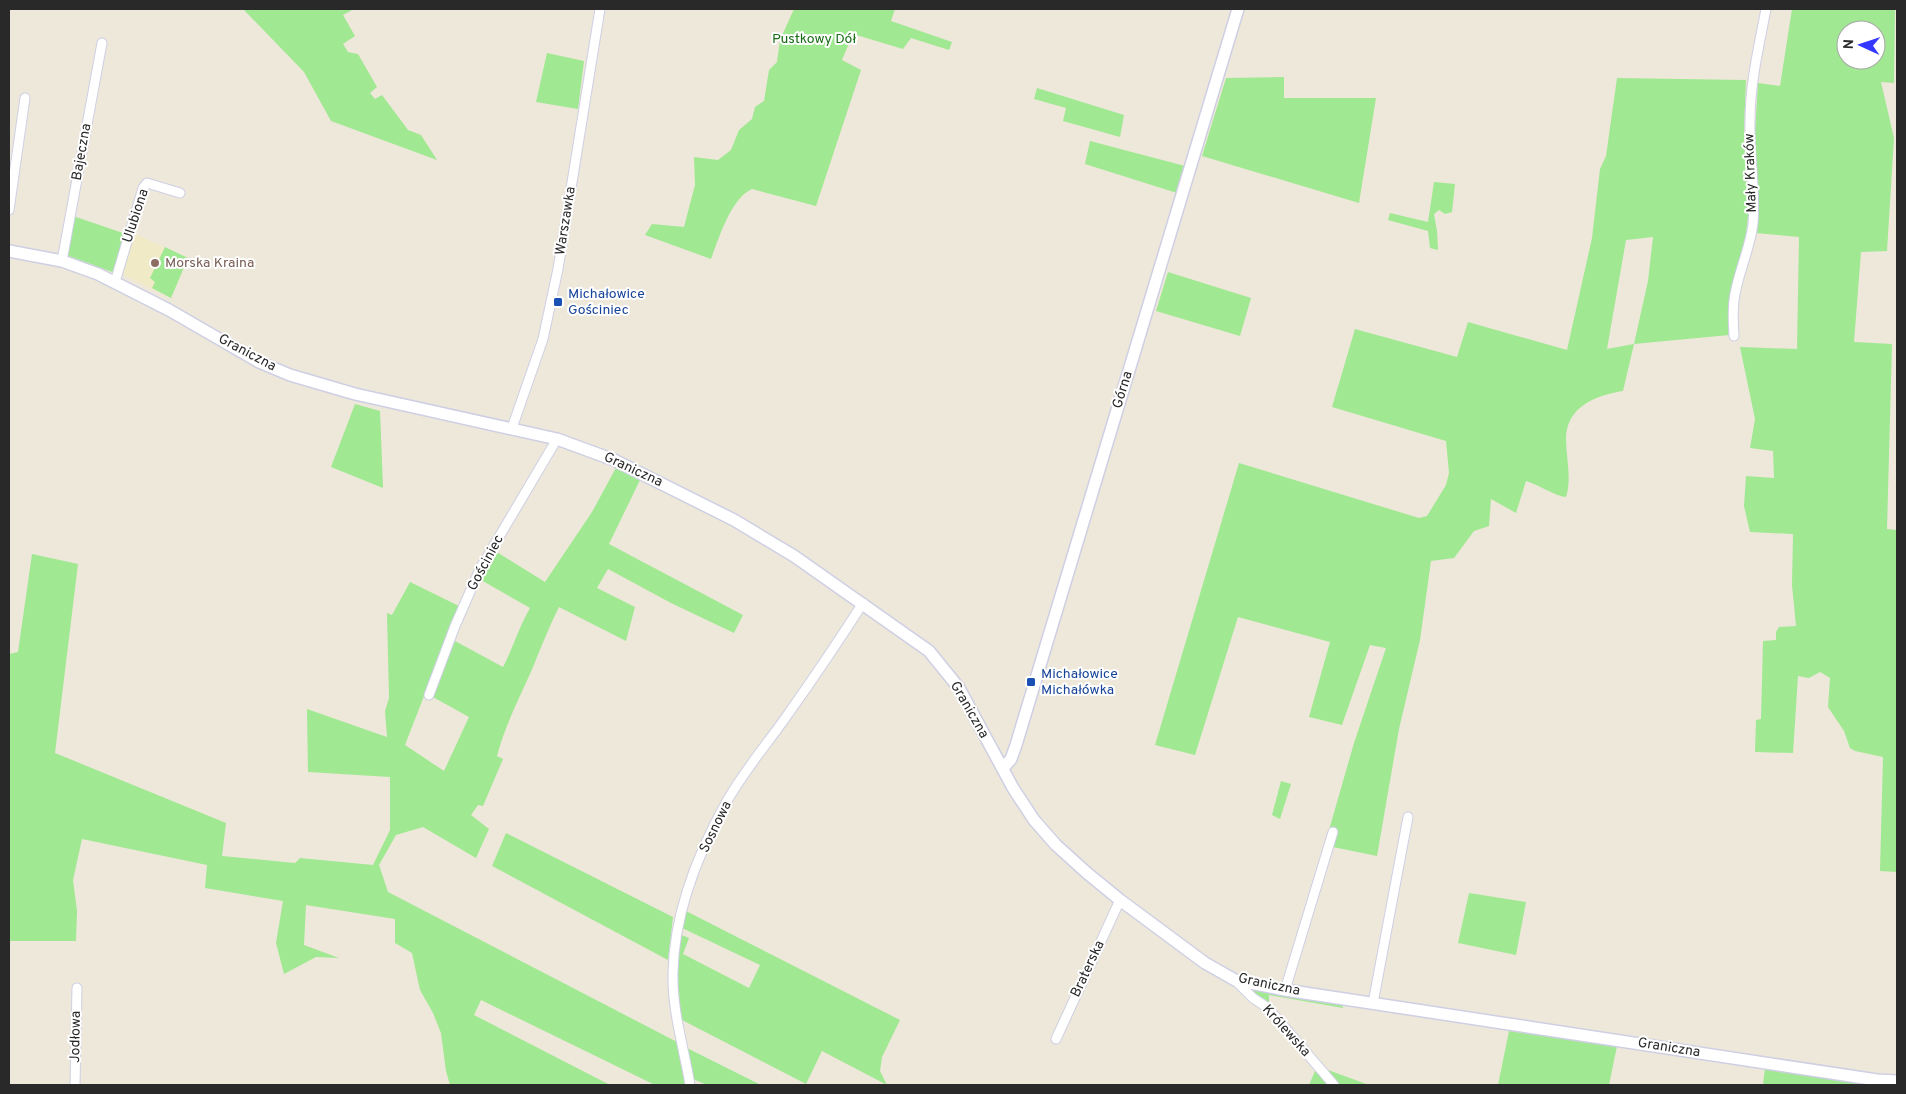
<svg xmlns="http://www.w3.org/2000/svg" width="1906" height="1094" font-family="Overpass,sans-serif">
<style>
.education{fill:#f0eac7}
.green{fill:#a0e891;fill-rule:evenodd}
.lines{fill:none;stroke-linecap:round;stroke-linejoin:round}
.minor-casing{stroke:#cfcfe4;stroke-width:11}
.tertiary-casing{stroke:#cfcfe4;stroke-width:14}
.minor{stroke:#fff;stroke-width:9}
.tertiary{stroke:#fff;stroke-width:11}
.education-dot{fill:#8d6e63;stroke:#fff;stroke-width:2}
.transit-dot{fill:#1a4fb4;stroke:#fff;stroke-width:2}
.labels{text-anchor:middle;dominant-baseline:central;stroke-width:4;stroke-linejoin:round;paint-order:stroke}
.park-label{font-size:14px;fill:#176c14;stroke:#fff}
.street-label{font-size:14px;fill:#292929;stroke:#fff}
.education-label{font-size:14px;fill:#785e54;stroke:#fff;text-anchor:start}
.transit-label{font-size:14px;fill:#164399;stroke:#fff;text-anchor:start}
</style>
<rect width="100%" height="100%" fill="#ede8da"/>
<path class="education" d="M133,233L188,258L171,298L125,276L122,268Z"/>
<g class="green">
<path d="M243,9H354L343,15L355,36L343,44L348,52L358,54L377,87L370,93L375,99L382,95L408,130L421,135L437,160L331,121L304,72Z"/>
<path d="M794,9H895L891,21L952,42L949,50L911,38L903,49L853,34L842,60L861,70L816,206L752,189C731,198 719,238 711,259L645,235L652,224L684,227L695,185L694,157L718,160L731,150L739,130L752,119L755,107L764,101L769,70L777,62L780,40Z"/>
<path d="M1792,9H1895L1894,83L1881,82L1894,138L1887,251L1861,252L1854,342L1892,344L1887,529L1897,530V872L1880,871L1883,757L1855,751L1850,748L1844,731L1828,707L1830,678L1820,672L1809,678L1798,676L1793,753L1755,752L1756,720L1761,719L1763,641L1776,640V632L1779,627L1796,626L1792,585L1793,534L1750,532L1744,506L1746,476L1774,478L1773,451L1750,448L1755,419L1740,347L1797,349L1799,237L1756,233L1755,133L1758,83L1780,86ZM1846,30H1876V60H1846Z"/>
<path d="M547,53L584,61L578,109L536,102Z"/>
<path d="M1284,77V98H1376L1359,203L1202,156L1226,78Z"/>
<path d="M1617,78L1746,80L1744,130L1748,216L1745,243L1734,276L1728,314L1729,335L1634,344L1623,391C1596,395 1566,407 1566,439C1566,458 1572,478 1566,497C1555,496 1539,485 1526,481L1516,513L1491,499L1489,526L1474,531L1454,558L1431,561L1420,640L1399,729L1377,856L1333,847L1337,833L1329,830L1354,743L1386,648L1370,645L1342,725L1309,717L1330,642L1238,617L1195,755L1155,745L1239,463L1419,518L1427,516L1446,485L1449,473L1446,441L1332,407L1355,329L1457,357L1468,322L1567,350L1592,238L1600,169L1606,156ZM1653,237L1648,281L1634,344L1607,349L1626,240Z"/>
<path d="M1037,88L1124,115L1120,137L1063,121L1066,108L1034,99Z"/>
<path d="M1090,141L1185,166L1177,193L1085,164Z"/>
<path d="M1434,182L1455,184L1452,212L1445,214L1439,210L1434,214L1437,231L1438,250L1430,248L1428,231L1388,220L1390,213L1428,222Z"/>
<path d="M73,216L126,234L115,273L66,255Z"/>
<path d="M165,247L188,258L171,298L152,288L155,282L150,278Z"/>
<path d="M1168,272L1251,298L1240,336L1156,311Z"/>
<path d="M355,404L380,411L383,488L331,467Z"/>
<path d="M617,466L640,480L609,544L743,615L734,633L671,603L608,569L597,588L635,607L626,641L559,607C549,627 541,647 533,667C520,697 505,725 497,756L503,759L483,806L478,805L471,815L489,829L476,858L423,827L396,835L379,865L388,892L679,1043L686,1085H655L481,1000L474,1015L610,1085H450L446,1071L441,1033L433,1013L420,990L412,953L395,943V919L306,905L304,945L339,958L316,957L284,974L276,943L283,901L205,888L207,865L82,839L73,880L77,911L76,941H9V654L18,652L32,554L78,564L55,753L226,823L222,856L295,863L300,858L373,865L390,830V777L308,772L307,709L387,737L385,711L389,698L387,613L392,615L410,582L459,606L405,745L444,771L469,717L431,696L455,641L503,667C513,648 519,627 530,608L481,580L495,551L545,582L592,512Z"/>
<path d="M1281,781L1291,784L1280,819L1272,815Z"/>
<path d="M506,833L673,917L668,960L492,866Z"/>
<path d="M1469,893L1526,902L1516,955L1458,943Z"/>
<path d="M684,910L900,1020L882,1057L880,1071L887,1085L822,1051L806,1084L682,1020C675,991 678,963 679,934L689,938L683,954L749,988L760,965L680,927Z"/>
<path d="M1251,987L1342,1004L1343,1008L1269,995V1002L1252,991Z"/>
<path d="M1509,1031L1617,1046L1609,1085H1498Z"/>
<path d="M687,1048L761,1085H707L693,1079Z"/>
<path d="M1765,1067L1883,1085H1763Z"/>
<path d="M1316,1069L1329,1085H1309Z"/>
<path d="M1328,1070L1369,1085H1339Z"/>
</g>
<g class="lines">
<defs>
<g id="minor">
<path d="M9,210L25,98"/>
<path d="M62,261L102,43"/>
<path d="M115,282L143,188L147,183L180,193"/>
<path d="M1734,336C1733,322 1732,308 1735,294C1739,271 1750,248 1753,224C1756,190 1749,156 1750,121C1750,83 1759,46 1766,9"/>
<path d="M512,428L543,339L558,269L600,9"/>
<path d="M429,695L455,626L480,569L557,439"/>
<path d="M1235,980L1253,998L1268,1008L1334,1085"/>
<path d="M1285,990L1333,832"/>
<path d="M1373,1003L1408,817"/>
<path d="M1056,1039L1120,900"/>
<path d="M75,1085L77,988"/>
<path d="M690,1085C684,1048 672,1011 673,973C674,912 698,853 727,801C744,771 767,744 786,717C813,679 838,642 863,603"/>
</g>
<g id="tertiary">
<path d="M9,251L62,261L98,274L169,310L259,362L290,375L355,394L557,439L614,460L734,520L794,556L929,651L959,688L1013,788L1034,820L1056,845L1087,873L1120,900L1205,963L1235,980L1285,990L1877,1080L1897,1081"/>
<path d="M1003,768L1011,759L1016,745L1238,9"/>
</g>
</defs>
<use href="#minor" class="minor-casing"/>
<use href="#tertiary" class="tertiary-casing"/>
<use href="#minor" class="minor"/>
<use href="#tertiary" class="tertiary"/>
</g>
<circle class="education-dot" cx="155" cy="263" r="5"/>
<g class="transit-dot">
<rect x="553" y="297" width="10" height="10" rx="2.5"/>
<rect x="1026" y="677" width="10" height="10" rx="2.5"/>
</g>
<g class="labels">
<g class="park-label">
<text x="814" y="39">Pustkowy Dół</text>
</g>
<g class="street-label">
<text transform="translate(82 152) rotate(-80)">Bajeczna</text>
<text transform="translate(1751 173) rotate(-92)">Mały Kraków</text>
<text transform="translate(136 216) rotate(-72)">Ulubiona</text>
<text transform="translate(566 221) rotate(-81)">Warszawka</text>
<text transform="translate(247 353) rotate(28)">Graniczna</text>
<text transform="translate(1123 390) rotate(-73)">Górna</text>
<text transform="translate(633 470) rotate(25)">Graniczna</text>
<text transform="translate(486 563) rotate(-62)">Gościniec</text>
<text transform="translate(969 710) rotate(60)">Graniczna</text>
<text transform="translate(716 827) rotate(-64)">Sosnowa</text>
<text transform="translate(1088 969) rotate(-65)">Braterska</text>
<text transform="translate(1269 985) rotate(12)">Graniczna</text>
<text transform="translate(1286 1031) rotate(48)">Królewska</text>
<text transform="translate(76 1037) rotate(-89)">Jodłowa</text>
<text transform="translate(1669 1048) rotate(9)">Graniczna</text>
</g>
<g class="education-label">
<text x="165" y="263">Morska Kraina</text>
</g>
<g class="transit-label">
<text x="568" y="294">Michałowice<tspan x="568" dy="16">Gościniec</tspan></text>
<text x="1041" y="674">Michałowice<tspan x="1041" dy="16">Michałówka</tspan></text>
</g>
</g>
<rect width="1906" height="1094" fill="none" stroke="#292929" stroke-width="20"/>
<g transform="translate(1861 45) rotate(273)"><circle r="24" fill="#ffffff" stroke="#a9a9a9"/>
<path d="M0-4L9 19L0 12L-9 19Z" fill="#3437ff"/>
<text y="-8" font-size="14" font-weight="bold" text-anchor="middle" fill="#292929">N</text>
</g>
</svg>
